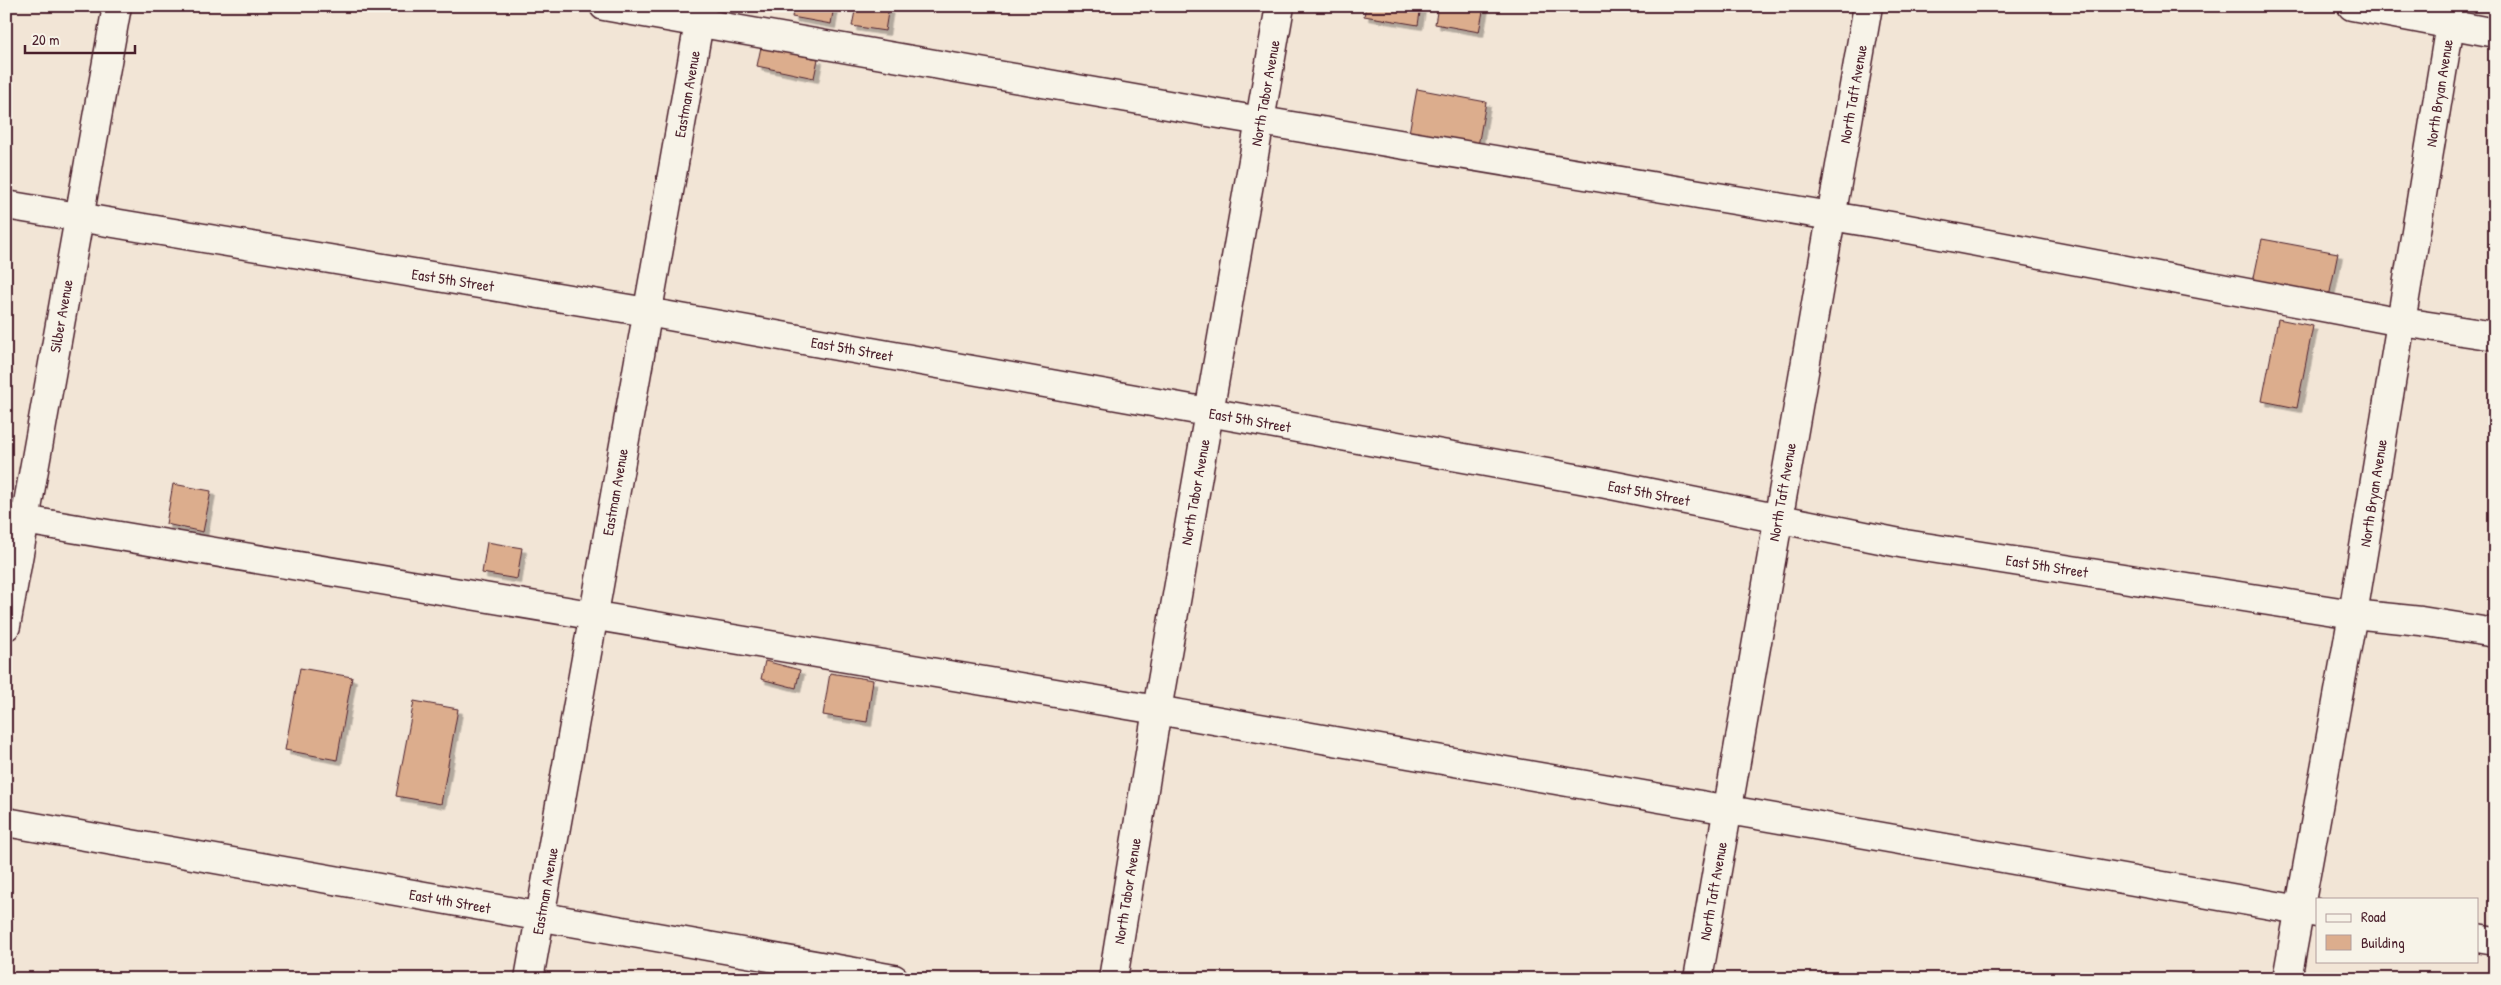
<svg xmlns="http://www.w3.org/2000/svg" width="2501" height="985" font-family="'Patrick Hand',sans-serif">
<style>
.building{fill:#dcad8d;stroke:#4a1f2b;filter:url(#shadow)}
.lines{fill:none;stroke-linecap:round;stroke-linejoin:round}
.minor-casing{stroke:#4a1f2b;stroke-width:31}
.major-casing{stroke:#4a1f2b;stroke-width:31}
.minor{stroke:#f7f3e8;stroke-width:28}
.major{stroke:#f7f3e8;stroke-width:28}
.labels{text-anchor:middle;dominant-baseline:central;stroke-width:4;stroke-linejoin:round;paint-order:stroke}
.street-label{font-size:15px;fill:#4a1f2b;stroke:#f7f3e8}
</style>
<defs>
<filter id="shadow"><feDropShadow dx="4.5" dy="4.5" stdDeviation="0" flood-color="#0004"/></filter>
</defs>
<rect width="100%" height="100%" fill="#f2e5d6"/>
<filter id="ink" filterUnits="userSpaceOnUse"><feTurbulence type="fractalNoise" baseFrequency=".02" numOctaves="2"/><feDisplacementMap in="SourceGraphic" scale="10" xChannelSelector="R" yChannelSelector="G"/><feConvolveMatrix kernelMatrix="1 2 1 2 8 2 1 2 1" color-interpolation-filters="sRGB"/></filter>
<g filter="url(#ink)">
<g class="building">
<path d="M794,6H834L831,24L792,17Z"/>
<path d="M856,6H889L885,31L852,26Z"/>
<path d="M1366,6H1421L1418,25L1364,16Z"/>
<path d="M1438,6H1484L1479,32L1435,24Z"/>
<path d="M761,47L818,59L814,78L757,66Z"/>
<path d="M1417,89L1486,102L1478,146L1409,133Z"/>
<path d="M2262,239L2338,253L2329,297L2253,282Z"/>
<path d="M2278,319L2313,326L2297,408L2262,401Z"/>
<path d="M173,484L211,491L203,532L166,524Z"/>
<path d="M487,542L522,548L517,579L482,573Z"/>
<path d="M765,661L800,670L796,688L761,679Z"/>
<path d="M300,668L352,677L337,760L285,750Z"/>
<path d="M830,673L873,680L867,722L823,715Z"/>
<path d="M414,701L458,709L441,804L396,796Z"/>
</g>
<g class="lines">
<defs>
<g id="minor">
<path d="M604,6L1231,116L1903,228L2402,322L2495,336"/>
<path d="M2352,6L2495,33"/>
<path d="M6,205L647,312L1208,412L1586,480L1905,544L2353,614L2421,621L2495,633"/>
<path d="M6,517L1157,710L2317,913"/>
<path d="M6,626L117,6"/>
<path d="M2477,938L2495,941"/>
<path d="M529,979L702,6"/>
<path d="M1113,979L1157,710L1280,6"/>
<path d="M1698,979L1868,6"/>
<path d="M2287,979L2353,614L2453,6"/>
</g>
<path id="major" d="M6,822L894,979"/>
</defs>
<use href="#minor" class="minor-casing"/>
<use href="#major" class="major-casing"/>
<use href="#minor" class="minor"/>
<use href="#major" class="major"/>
</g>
</g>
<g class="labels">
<g class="street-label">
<text transform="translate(1265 93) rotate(-80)">North Tabor Avenue</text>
<text transform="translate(2439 93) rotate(-81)">North Bryan Avenue</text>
<text transform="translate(687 94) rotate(-80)">Eastman Avenue</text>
<text transform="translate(1853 94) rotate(-80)">North Taft Avenue</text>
<text transform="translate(453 280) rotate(9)">East 5th Street</text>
<text transform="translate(61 316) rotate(-80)">Silber Avenue</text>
<text transform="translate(852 349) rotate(10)">East 5th Street</text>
<text transform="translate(1250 420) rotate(10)">East 5th Street</text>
<text transform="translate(615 492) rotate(-80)">Eastman Avenue</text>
<text transform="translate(1195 492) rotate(-80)">North Tabor Avenue</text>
<text transform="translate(1782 492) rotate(-80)">North Taft Avenue</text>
<text transform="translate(1649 493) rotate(11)">East 5th Street</text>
<text transform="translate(2373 493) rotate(-81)">North Bryan Avenue</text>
<text transform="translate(2047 566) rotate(9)">East 5th Street</text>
<text transform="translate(545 891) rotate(-80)">Eastman Avenue</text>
<text transform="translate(1127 891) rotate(-81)">North Tabor Avenue</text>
<text transform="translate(1713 891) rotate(-80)">North Taft Avenue</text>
<text transform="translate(450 901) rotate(10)">East 4th Street</text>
</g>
</g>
<rect width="2501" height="985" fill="none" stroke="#f7f3e8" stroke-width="25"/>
<rect x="12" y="12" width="2476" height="960" fill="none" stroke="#4a1f2b" stroke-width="2" filter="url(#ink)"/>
<rect x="2316" y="898" width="162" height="65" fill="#f7f3e8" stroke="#b29e9c"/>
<rect x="2326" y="914" width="25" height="8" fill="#f7f3e8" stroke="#b29e9c"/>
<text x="2361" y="922" font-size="15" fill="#4a1f2b">Road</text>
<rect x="2326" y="935" width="25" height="15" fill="#dcad8d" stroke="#b29e9c"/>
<text x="2361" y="948" font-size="15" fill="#4a1f2b">Building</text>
<path d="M25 45v8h110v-8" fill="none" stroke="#4a1f2b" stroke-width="2.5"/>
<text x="32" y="45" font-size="15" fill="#4a1f2b" stroke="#f7f3e8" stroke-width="4" paint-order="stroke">20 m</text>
</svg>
